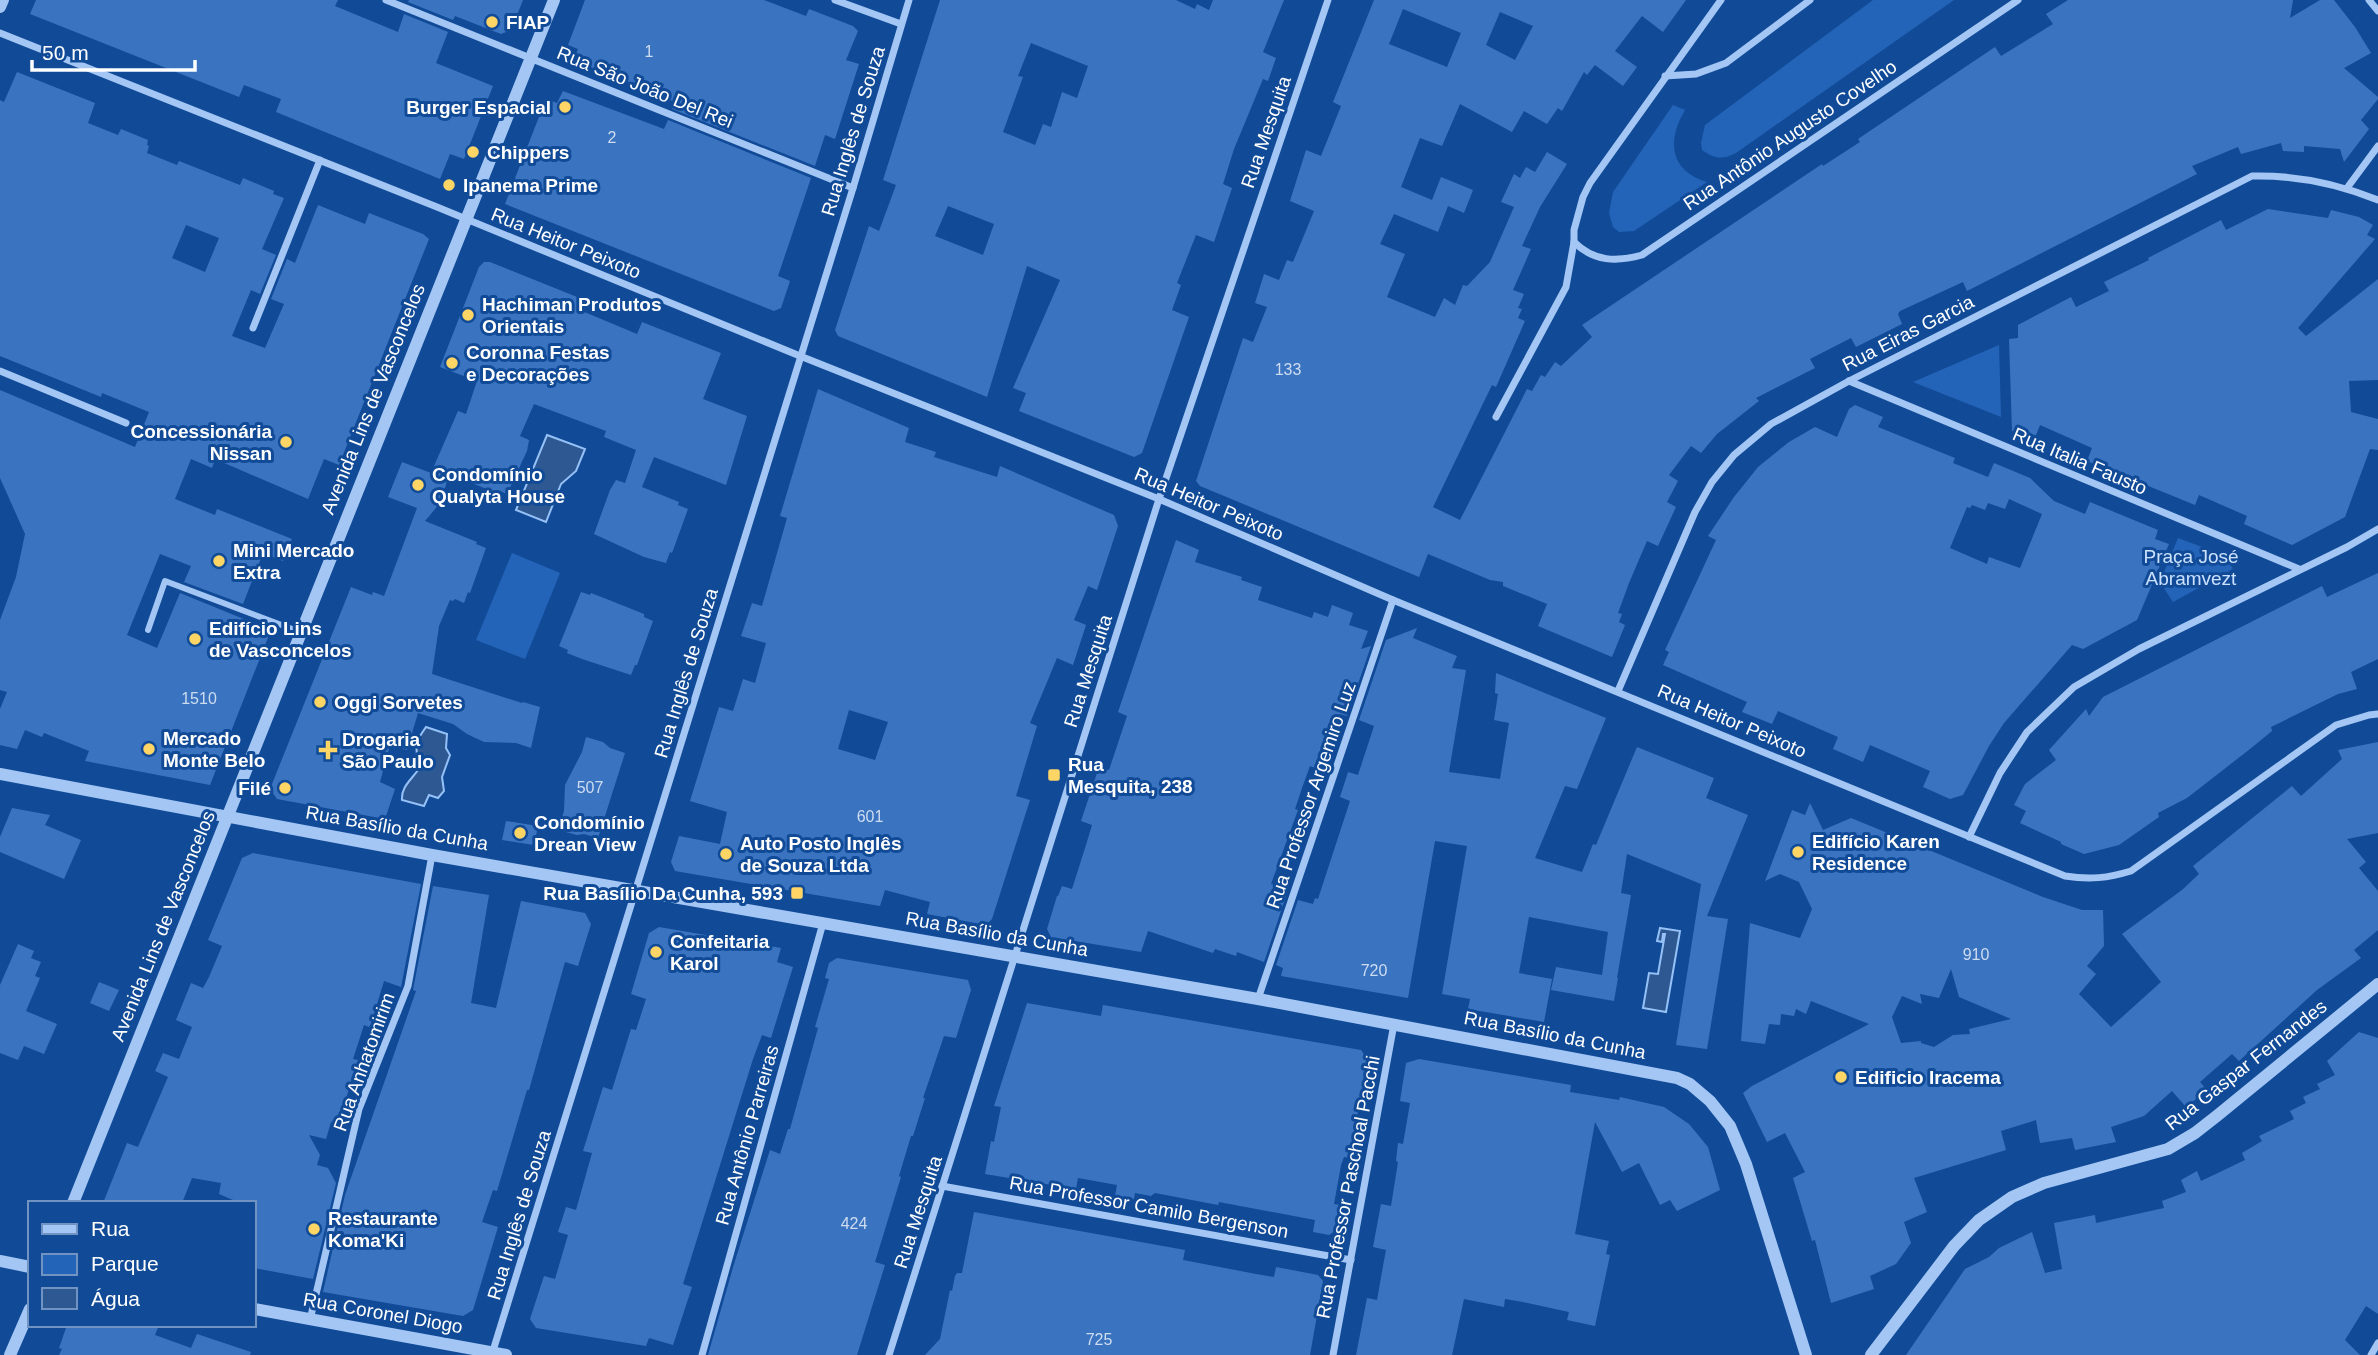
<svg xmlns="http://www.w3.org/2000/svg" width="2378" height="1355" font-family="Arial,sans-serif">
<style>
.green{fill:#2464b8}
.water{fill:#2e5891;stroke:#95c1f7;stroke-width:2}
.building{fill:#3a74c1;fill-rule:evenodd}
.lines{fill:none;stroke-linecap:round;stroke-linejoin:round}
.pedestrian{stroke:#a3c6f4;stroke-width:6}
.minor{stroke:#a3c6f4;stroke-width:7}
.tertiary{stroke:#a3c6f4;stroke-width:12}
.poi-dot{fill:#ffd566;stroke:#114b98;stroke-width:2.5}
.labels{text-anchor:middle;dominant-baseline:central;stroke-width:6;stroke-linejoin:round;paint-order:stroke}
.number-label{font-size:16px;fill:#cedcf0}
.poi-label{font-size:19px;font-weight:bold;fill:#fff;stroke:#114b98;text-anchor:start}
.street-label{font-size:19px;fill:#fff;stroke:#114b98}
.park-label{font-size:19px;fill:#cbe1fe;stroke:#114b98}
</style>
<rect width="100%" height="100%" fill="#114b98"/>
<g class="green">
<path d="M1873,0H1954L1736,153C1722,160 1715,159 1702,150L1701,143L1705,125Z"/>
<path d="M1673,105L1685,110C1667,140 1669,171 1707,182L1634,231L1619,232L1613,227L1609,213L1613,192Z"/>
<path d="M1999,345L2001,417L1913,382Z"/>
<path d="M2178,538L2226,556L2233,569L2173,602L2160,582Z"/>
<path d="M512,553L560,573L525,659L476,640Z"/>
</g>
<g class="water">
<path d="M547,435L585,449L576,471L561,484L546,522L516,510Z"/>
<path d="M426,727L447,734L446,748L450,755L442,777L444,791L438,798L429,795L424,806L402,800C401,787 411,780 418,770L416,742Z"/>
<path d="M1660,928L1680,931L1666,1012L1643,1008L1649,973L1658,974L1665,934H1663L1662,942L1657,941Z"/>
</g>
<g class="building">
<path d="M36,0H338L335,6L398,32L404,14L448,32L436,63L493,86L464,159L450,154L440,179L276,112L281,99L244,85L239,97L30,14Z"/>
<path d="M409,0H523L511,30L501,34L455,16L453,20L408,2Z"/>
<path d="M585,0H764L806,16L809,9L853,26L858,31L846,60L859,64L835,139L825,135L815,166L672,109L675,102L574,60L578,49L568,45Z"/>
<path d="M940,0H1176L1195,9L1197,4L1209,10L1213,0H1284L1263,52L1276,58L1268,81L1263,79L1234,149L1223,184L1232,188L1214,242L1196,235L1177,283L1181,285L1172,310L1189,317L1142,453L1134,457L1019,411L1026,393L1013,388L1060,280L1027,266L987,397L838,336L835,330L869,226L879,231L896,185L883,180ZM1031,43L1088,66L1077,98L1062,92L1051,127L1043,124L1035,145L1003,132L1023,77L1018,76ZM948,206L994,224L983,255L935,236Z"/>
<path d="M1374,0H1686L1663,32L1642,16L1615,51L1637,67L1623,86L1595,65L1587,75L1584,72L1562,111L1558,108L1547,124L1524,111L1512,132L1460,104L1442,146L1420,138L1401,187L1432,200L1441,177L1473,190L1464,213L1448,206L1438,232L1394,214L1380,244L1405,254L1387,297L1435,317L1444,298L1455,305L1463,285L1467,286L1490,262L1514,207L1501,202L1514,174L1520,178L1526,167L1535,172L1547,152L1567,164L1540,207L1522,246L1531,249L1513,290L1524,294L1518,308L1522,309L1518,318L1525,321L1496,387L1492,385L1433,507L1460,520L1527,389L1532,391L1541,375L1545,377L1555,362L1561,366L1592,337L1582,325L1822,164L1823,166L1860,142L1858,139L1995,47L2001,56L2053,24L2046,14L2068,0H2293L2290,18L2320,0H2334L2355,27L2371,53L2344,68L2378,97V99L2361,120L2369,129L2344,162L2340,149L2304,146V152L2283,151L2281,143L2241,154L2238,147L2192,166L2197,174L1967,291L1963,282L1900,311L1898,314L1902,324L1856,347L1851,338L1810,359L1815,368L1756,398L1759,401L1717,434L1701,453L1691,446L1669,475L1678,481L1667,502L1676,507L1658,546L1647,541L1629,583L1618,613L1622,614L1619,622L1625,625L1612,657L1538,626L1547,604L1503,586V582L1490,580L1428,554L1419,577L1200,486L1196,481L1243,338L1253,342L1267,307L1255,303L1264,274L1279,280L1287,260L1293,262L1314,211L1290,201L1306,150L1321,156L1341,106L1333,102ZM1403,9L1461,33L1447,67L1389,44ZM1500,12L1533,26L1515,60L1486,45Z"/>
<path d="M17,72L95,103L88,123L118,135L121,129L148,140L147,145L149,146L147,153L177,165L179,161L240,185L243,178L274,191L273,194L284,198L262,249L276,255L260,294L251,290L232,336L265,348L284,304L271,299L287,259L295,263L318,205L365,224L369,213L423,234L429,239L339,465L324,459L308,499L215,459L212,468L191,459L175,499L215,515L217,509L292,539L283,561L263,553L243,604L184,582L191,566L160,554L127,635L157,648L180,593L271,630L210,785L85,761L89,751L44,733L42,737L25,730L17,749L0,745V709L7,692L0,690V620L16,577L25,534L0,478V390L135,447L149,412L102,393L101,397L0,356V100L4,102ZM186,225L219,238L205,272L172,258Z"/>
<path d="M563,91L664,129L668,120L811,178L778,276L790,281L781,308L774,311L505,204L546,99L557,103Z"/>
<path d="M2268,209L2328,218L2331,210L2359,217L2373,225L2367,235L2375,239L2298,328L2306,336L2378,279V380L2349,381L2351,412L2378,419V450L2370,449L2345,517L2292,545L2244,524L2247,516L2199,495L2195,505L2087,461L2092,448L2040,425L2034,440L2012,431L2009,339L2018,338V325L2071,297L2076,307L2109,291L2104,282L2149,260L2148,258L2221,220L2226,230Z"/>
<path d="M484,262H490L587,301L582,311L637,334L642,322L721,353L703,399L747,416L726,485L654,457L642,487L679,502L678,505L688,509L672,553L670,552L666,563L644,557L594,534L610,490L616,480L625,483L636,450L604,437L606,431L534,404L520,436L529,440L527,451L507,494L498,490L497,493L449,474L441,502L425,521L477,542L476,544L486,548L470,593L468,592L464,603L455,599L453,601L450,600L439,626L432,674L522,703L523,702L540,707L531,748L516,743L484,742L467,734L453,724L418,713L407,750L390,745L380,782L395,789L385,819L277,799L270,789L351,587L372,595L373,592L384,596L417,508L388,497L402,462L431,473L458,411L466,414L477,381L440,367L479,267Z"/>
<path d="M818,389L909,428L905,442L936,452L934,457L997,477L1000,466L1114,515L1118,526L1097,590L1088,586L1074,620L1086,625L1073,665L1057,658L1030,723L1037,726L1016,796L1030,800L992,919L986,925L927,914L930,902L885,890L880,906L675,871L671,862L679,836L720,844L727,812L690,801L719,707L733,711L743,679L755,683L766,643L741,636L752,603L762,606L787,518L780,516ZM849,710L888,722L875,760L838,749Z"/>
<path d="M1855,405L1883,417L1878,427L1955,458L1953,463L1988,477L1994,463L2030,478L2054,501L2085,514L2090,502L2158,530L2155,539L2169,544L2137,620L2083,649L2072,645L2004,723L1989,746L1963,795L1950,799L1923,787L1930,771L1870,745L1863,762L1833,749L1838,737L1778,711L1772,724L1742,712L1747,702L1663,665L1669,652L1665,650L1716,540L1708,536L1734,497L1758,467L1789,442L1815,427L1837,437L1849,409ZM2009,499L2042,514L2020,568L1989,557L1987,564L1950,548L1967,507L1970,508L1972,505L1985,510L1988,503L2005,509Z"/>
<path d="M1176,540L1199,550L1195,562L1242,577L1241,580L1262,587L1258,600L1312,618L1314,612L1328,617L1332,605L1353,613L1349,625L1368,631L1361,649L1371,646L1347,716L1340,714L1321,770L1310,766L1302,788L1295,809L1298,810L1271,884L1282,887L1279,894L1286,896L1264,962L1237,952L1236,956L1215,949L1213,953L1148,931L1141,952L1051,937L1047,929L1057,896H1058L1062,886L1072,889L1086,845L1092,825L1081,821L1099,767L1109,770L1127,716L1118,712Z"/>
<path d="M2378,573V659L2351,672L2357,689L2338,694L2271,727L2272,731L2250,749L2187,798L2158,813L2159,817L2119,845L2084,854L2061,844V842L2020,823L2026,811L2014,805L2025,784L2056,760L2049,750L2086,709L2089,716L2103,697L2322,586L2327,597Z"/>
<path d="M581,592L590,595L591,593L609,600L644,614V617L653,621L637,665H635L631,675L582,659L567,653L568,650L559,646Z"/>
<path d="M1417,628L1413,638L1457,656L1452,668L1466,670L1449,772L1500,779L1509,723L1494,720L1498,694L1495,693L1496,673L1606,718L1577,789L1565,786L1535,858L1582,872L1593,844L1596,845L1637,747L1714,778L1706,798L1748,815L1707,916L1728,919L1707,1049L1676,1045L1701,884L1627,854L1621,893L1631,895L1617,978H1615H1618L1614,1001L1551,990L1556,967L1602,975L1608,932L1529,917L1519,973L1552,979L1544,1022L1468,1009L1470,999L1442,994L1467,846L1435,841L1408,998L1281,976L1283,968L1276,965L1298,900L1313,904L1315,898L1318,899L1350,801L1340,797L1348,772L1358,775L1374,726L1359,720L1386,640Z"/>
<path d="M586,737L603,742L610,748L625,753L598,838L584,834L577,835L558,830L564,811L565,785L582,752Z"/>
<path d="M2378,742V833L2347,839L2366,862L2359,868L2378,891V930L2354,950L2361,958L2317,990L2239,1061L2232,1054L2200,1082L2207,1090L2186,1107L2172,1091L2144,1116L2111,1127L2116,1142L2075,1150L2072,1138L2040,1143L2036,1120L2001,1131L2006,1150L1914,1178L1927,1212L1904,1222L1911,1243L1896,1264L1870,1276L1874,1289L1831,1303L1815,1240L1812,1241L1793,1178L1805,1172L1785,1133L1767,1142L1743,1093L1752,1086L1869,1024L1811,1001L1806,1014L1796,1009L1794,1016L1781,1014L1780,1025L1769,1024L1765,1044L1741,1041L1750,923L1800,938L1812,909L1799,882L1780,874L1765,881L1792,810L1805,815L1810,803L1823,830L1851,818L2043,897L2082,910H2103L2104,946L2087,966L2096,974L2079,994L2111,1027L2161,982L2122,934L2182,890L2199,874L2193,866L2292,786L2301,796L2342,759L2338,750ZM1951,969L1959,997L2011,1019L1969,1029L1970,1034L1953,1035L1934,1047L1921,1043V1041L1901,1043L1892,1017L1902,996L1922,1004L1920,994L1939,998Z"/>
<path d="M12,808L50,815L45,825L81,840L64,879L0,852V837Z"/>
<path d="M506,821L538,826L534,845L502,840Z"/>
<path d="M253,853L421,884L401,987L384,981L371,1024L369,1027L364,1025L353,1059L358,1060L338,1124L331,1122L326,1139L309,1135L320,1155L317,1165L328,1168L336,1183L313,1279L254,1268V1203H240L219,1194L221,1183L192,1178L182,1203H103L127,1143L138,1147L168,1077L155,1071L163,1053L179,1059L192,1027L176,1020L191,983L203,988L209,977L222,946L208,940L242,858Z"/>
<path d="M433,886L489,895L471,1003L496,1008L521,901L585,913L591,924L578,966L565,962L529,1090H527L497,1191L493,1190L482,1222L498,1227L473,1310L463,1316L323,1292L345,1195L416,991L413,990Z"/>
<path d="M659,927L781,948L777,962L793,967L771,1038L762,1035L753,1059L683,1284L692,1287L673,1345L649,1338L646,1346L536,1328L530,1319L544,1276L555,1279L568,1235L558,1232L566,1207L576,1210L592,1153L583,1151L603,1087L612,1090L631,1029L636,1030L646,999L631,994L649,933Z"/>
<path d="M18,944L34,951L31,958L41,962L35,976L40,978L26,1011L57,1024L44,1054L24,1046L18,1060L0,1053V985Z"/>
<path d="M837,958L968,980L971,990L956,1038L944,1036L923,1098H925L913,1136H911L899,1176L901,1177L875,1262L885,1265L857,1355H708L734,1264L770,1150L780,1154L788,1129H790L818,1028L815,1027L829,979L825,978L829,963Z"/>
<path d="M99,982L119,990L109,1011L90,1003Z"/>
<path d="M1027,1003L1101,1016L1103,1005L1361,1050L1367,1059L1350,1158L1344,1157L1341,1165L1334,1204L1341,1205L1335,1231L1329,1235L1313,1232L1315,1220L1219,1202L1218,1205L1155,1193L1151,1196L1135,1193L1134,1199L1115,1196L1117,1185L1078,1178L1076,1189L985,1174L991,1141L994,1142L1001,1107L994,1106Z"/>
<path d="M2359,1032L2378,1038V1314L2366,1306L2345,1340L2360,1355H1906L1965,1269L1989,1257L1999,1248L2032,1232L2045,1273L2062,1269L2054,1223L2095,1215L2096,1223L2164,1208L2162,1201L2186,1192L2181,1180L2197,1171L2201,1181L2245,1160L2242,1153L2262,1141L2259,1136L2294,1119L2290,1111L2306,1103L2303,1097L2320,1089L2317,1084L2335,1075L2327,1061Z"/>
<path d="M1419,1059L1571,1085L1570,1092L1619,1100L1620,1097L1664,1107L1689,1124L1708,1147L1720,1190L1677,1211L1670,1200L1660,1205L1639,1163L1622,1172L1595,1122L1575,1234L1609,1241L1606,1254L1610,1255L1595,1326L1567,1320L1569,1312L1523,1302L1505,1299L1504,1307L1464,1299L1452,1355H1356L1367,1298L1377,1300L1383,1266L1386,1250L1373,1247L1381,1204L1391,1206L1398,1162L1396,1161L1398,1143L1403,1144L1410,1103L1400,1101L1406,1063Z"/>
<path d="M974,1212L1185,1250L1183,1260L1256,1274L1274,1277L1276,1267L1318,1275L1323,1281L1310,1355H925L940,1339L950,1290L952,1291L955,1276L957,1273H962Z"/>
<path d="M67,1325H159L155,1335L191,1348L197,1334L251,1352L250,1355H59L62,1349L59,1348Z"/>
</g>
<g class="lines">
<path class="pedestrian" d="M148,630L165,581L300,632"/>
<g class="minor">
<path d="M386,0L853,188"/>
<path d="M835,0L901,24"/>
<path d="M2369,0L2378,11"/>
<path d="M0,33L437,207L800,356L1159,499L1393,600L2065,876C2090,880 2108,878 2131,871L2336,725L2369,715L2378,714"/>
<path d="M1665,76L1696,74L1726,63L1810,0"/>
<path d="M2347,188L2378,146"/>
<path d="M1574,242C1594,262 1617,262 1642,255L2018,0"/>
<path d="M253,328L320,160"/>
<path d="M0,371L126,423"/>
<path d="M1849,381L2299,569"/>
<path d="M1496,417L1566,287L1574,242V230L1583,197L1590,183L1721,0"/>
<path d="M1618,691L1695,512L1712,482L1734,455L1771,424L1849,381L2252,176C2297,175 2336,183 2378,200"/>
<path d="M1969,837L2000,773L2027,732L2074,687L2139,649L2347,547L2378,529"/>
<path d="M1258,999L1393,600"/>
<path d="M942,1186L1351,1260"/>
<path d="M310,1320L359,1109L408,986L432,855"/>
<path d="M492,1354L853,188L909,0"/>
<path d="M702,1355L823,923"/>
<path d="M889,1355L1159,499L1328,0"/>
<path d="M1333,1355L1394,1024"/>
<path d="M2371,1355L2378,1343"/>
</g>
<g class="tertiary">
<path d="M0,7L3,0"/>
<path d="M0,774L432,855L1258,999L1677,1078L1690,1084L1710,1101L1730,1126L1746,1164L1806,1355"/>
<path d="M73,1203L554,0"/>
<path d="M0,1261L30,1267"/>
<path d="M254,1309L506,1355"/>
<path d="M10,1355L30,1309"/>
<path d="M1871,1355L1954,1246L1979,1220L2012,1197L2044,1183L2168,1149L2195,1133L2218,1115L2378,984"/>
</g>
</g>
<g class="poi-dot">
<circle cx="492" cy="22" r="7"/>
<circle cx="565" cy="107" r="7"/>
<circle cx="473" cy="152" r="7"/>
<circle cx="449" cy="185" r="7"/>
<circle cx="468" cy="315" r="7"/>
<circle cx="452" cy="363" r="7"/>
<circle cx="286" cy="442" r="7"/>
<circle cx="418" cy="485" r="7"/>
<circle cx="219" cy="561" r="7"/>
<circle cx="195" cy="639" r="7"/>
<circle cx="320" cy="702" r="7"/>
<circle cx="149" cy="749" r="7"/>
<path d="M324.5 739.5h7v7h7v7h-7v7h-7v-7h-7v-7h7z"/>
<rect x="1047" y="768" width="14" height="14" rx="3.5"/>
<circle cx="285" cy="788" r="7"/>
<circle cx="520" cy="833" r="7"/>
<circle cx="1798" cy="852" r="7"/>
<circle cx="726" cy="854" r="7"/>
<rect x="790" y="886" width="14" height="14" rx="3.5"/>
<circle cx="656" cy="952" r="7"/>
<circle cx="1841" cy="1077" r="7"/>
<circle cx="314" cy="1229" r="7"/>
</g>
<g class="labels">
<g class="number-label">
<text x="649" y="51">1</text>
<text x="612" y="137">2</text>
<text x="1288" y="369">133</text>
<text x="199" y="698">1510</text>
<text x="590" y="787">507</text>
<text x="870" y="816">601</text>
<text x="1976" y="954">910</text>
<text x="1374" y="970">720</text>
<text x="854" y="1223">424</text>
<text x="1099" y="1339">725</text>
</g>
<g class="poi-label">
<text x="506" y="22">FIAP</text>
<text x="551" y="107" text-anchor="end">Burger Espacial</text>
<text x="487" y="152">Chippers</text>
<text x="463" y="185">Ipanema Prime</text>
<text x="482" y="304">Hachiman Produtos<tspan x="482" dy="22">Orientais</tspan></text>
<text x="466" y="352">Coronna Festas<tspan x="466" dy="22">e Decorações</tspan></text>
<text x="272" y="431" text-anchor="end">Concessionária<tspan x="272" dy="22">Nissan</tspan></text>
<text x="432" y="474">Condomínio<tspan x="432" dy="22">Qualyta House</tspan></text>
<text x="233" y="550">Mini Mercado<tspan x="233" dy="22">Extra</tspan></text>
<text x="209" y="628">Edifício Lins<tspan x="209" dy="22">de Vasconcelos</tspan></text>
<text x="334" y="702">Oggi Sorvetes</text>
<text x="163" y="738">Mercado<tspan x="163" dy="22">Monte Belo</tspan></text>
<text x="342" y="739">Drogaria<tspan x="342" dy="22">São Paulo</tspan></text>
<text x="1068" y="764">Rua<tspan x="1068" dy="22">Mesquita, 238</tspan></text>
<text x="271" y="788" text-anchor="end">Filé</text>
<text x="534" y="822">Condomínio<tspan x="534" dy="22">Drean View</tspan></text>
<text x="1812" y="841">Edifício Karen<tspan x="1812" dy="22">Residence</tspan></text>
<text x="740" y="843">Auto Posto Inglês<tspan x="740" dy="22">de Souza Ltda</tspan></text>
<text x="783" y="893" text-anchor="end">Rua Basílio Da Cunha, 593</text>
<text x="670" y="941">Confeitaria<tspan x="670" dy="22">Karol</tspan></text>
<text x="1855" y="1077">Edificio Iracema</text>
<text x="328" y="1218">Restaurante<tspan x="328" dy="22">Koma'Ki</tspan></text>
</g>
<g class="street-label">
<text transform="translate(645 87) rotate(22)">Rua São João Del Rei</text>
<text transform="translate(853 131) rotate(-73)">Rua Inglês de Souza</text>
<text transform="translate(1266 132) rotate(-71)">Rua Mesquita</text>
<text transform="translate(1790 135) rotate(-34)">Rua Antônio Augusto Covelho</text>
<text transform="translate(566 243) rotate(22)">Rua Heitor Peixoto</text>
<text transform="translate(1908 333) rotate(-27)">Rua Eiras Garcia</text>
<text transform="translate(373 399) rotate(-68)">Avenida Lins de Vasconcelos</text>
<text transform="translate(2080 461) rotate(23)">Rua Italia Fausto</text>
<text transform="translate(1209 504) rotate(23)">Rua Heitor Peixoto</text>
<text transform="translate(1088 671) rotate(-72)">Rua Mesquita</text>
<text transform="translate(686 673) rotate(-73)">Rua Inglês de Souza</text>
<text transform="translate(1732 721) rotate(23)">Rua Heitor Peixoto</text>
<text transform="translate(1311 795) rotate(-71)">Rua Professor Argemiro Luz</text>
<text transform="translate(397 828) rotate(10)">Rua Basílio da Cunha</text>
<text transform="translate(163 926) rotate(-68)">Avenida Lins de Vasconcelos</text>
<text transform="translate(997 934) rotate(10)">Rua Basílio da Cunha</text>
<text transform="translate(1555 1035) rotate(11)">Rua Basílio da Cunha</text>
<text transform="translate(364 1062) rotate(-70)">Rua Anhatomirim</text>
<text transform="translate(2246 1065) rotate(-38)">Rua Gaspar Fernandes</text>
<text transform="translate(747 1135) rotate(-74)">Rua Antônio Parreiras</text>
<text transform="translate(1348 1187) rotate(-79)">Rua Professor Paschoal Pacchi</text>
<text transform="translate(1149 1207) rotate(10)">Rua Professor Camilo Bergenson</text>
<text transform="translate(918 1212) rotate(-72)">Rua Mesquita</text>
<text transform="translate(519 1215) rotate(-73)">Rua Inglês de Souza</text>
<text transform="translate(383 1313) rotate(10)">Rua Coronel Diogo</text>
</g>
<g class="park-label">
<text x="2191" y="556">Praça José<tspan x="2191" dy="22">Abramvezt</tspan></text>
</g>
</g>
<rect x="28" y="1201" width="228" height="126" fill="#114b98" stroke="#7093c1" stroke-width="2"/>
<rect x="42" y="1224" width="35" height="10" fill="#a3c6f4" stroke="#7093c1" stroke-width="2"/>
<text x="91" y="1236" font-size="21" fill="#ffffff">Rua</text>
<rect x="42" y="1254" width="35" height="21" fill="#2464b8" stroke="#7093c1" stroke-width="2"/>
<text x="91" y="1271" font-size="21" fill="#ffffff">Parque</text>
<rect x="42" y="1288" width="35" height="21" fill="#2e5891" stroke="#7093c1" stroke-width="2"/>
<text x="91" y="1306" font-size="21" fill="#ffffff">Água</text>
<path d="M32 60v10h163v-10" fill="none" stroke="#ffffff" stroke-width="3.5"/>
<text x="42" y="60" font-size="21" fill="#ffffff" stroke="#114b98" stroke-width="5" paint-order="stroke">50 m</text>
</svg>
